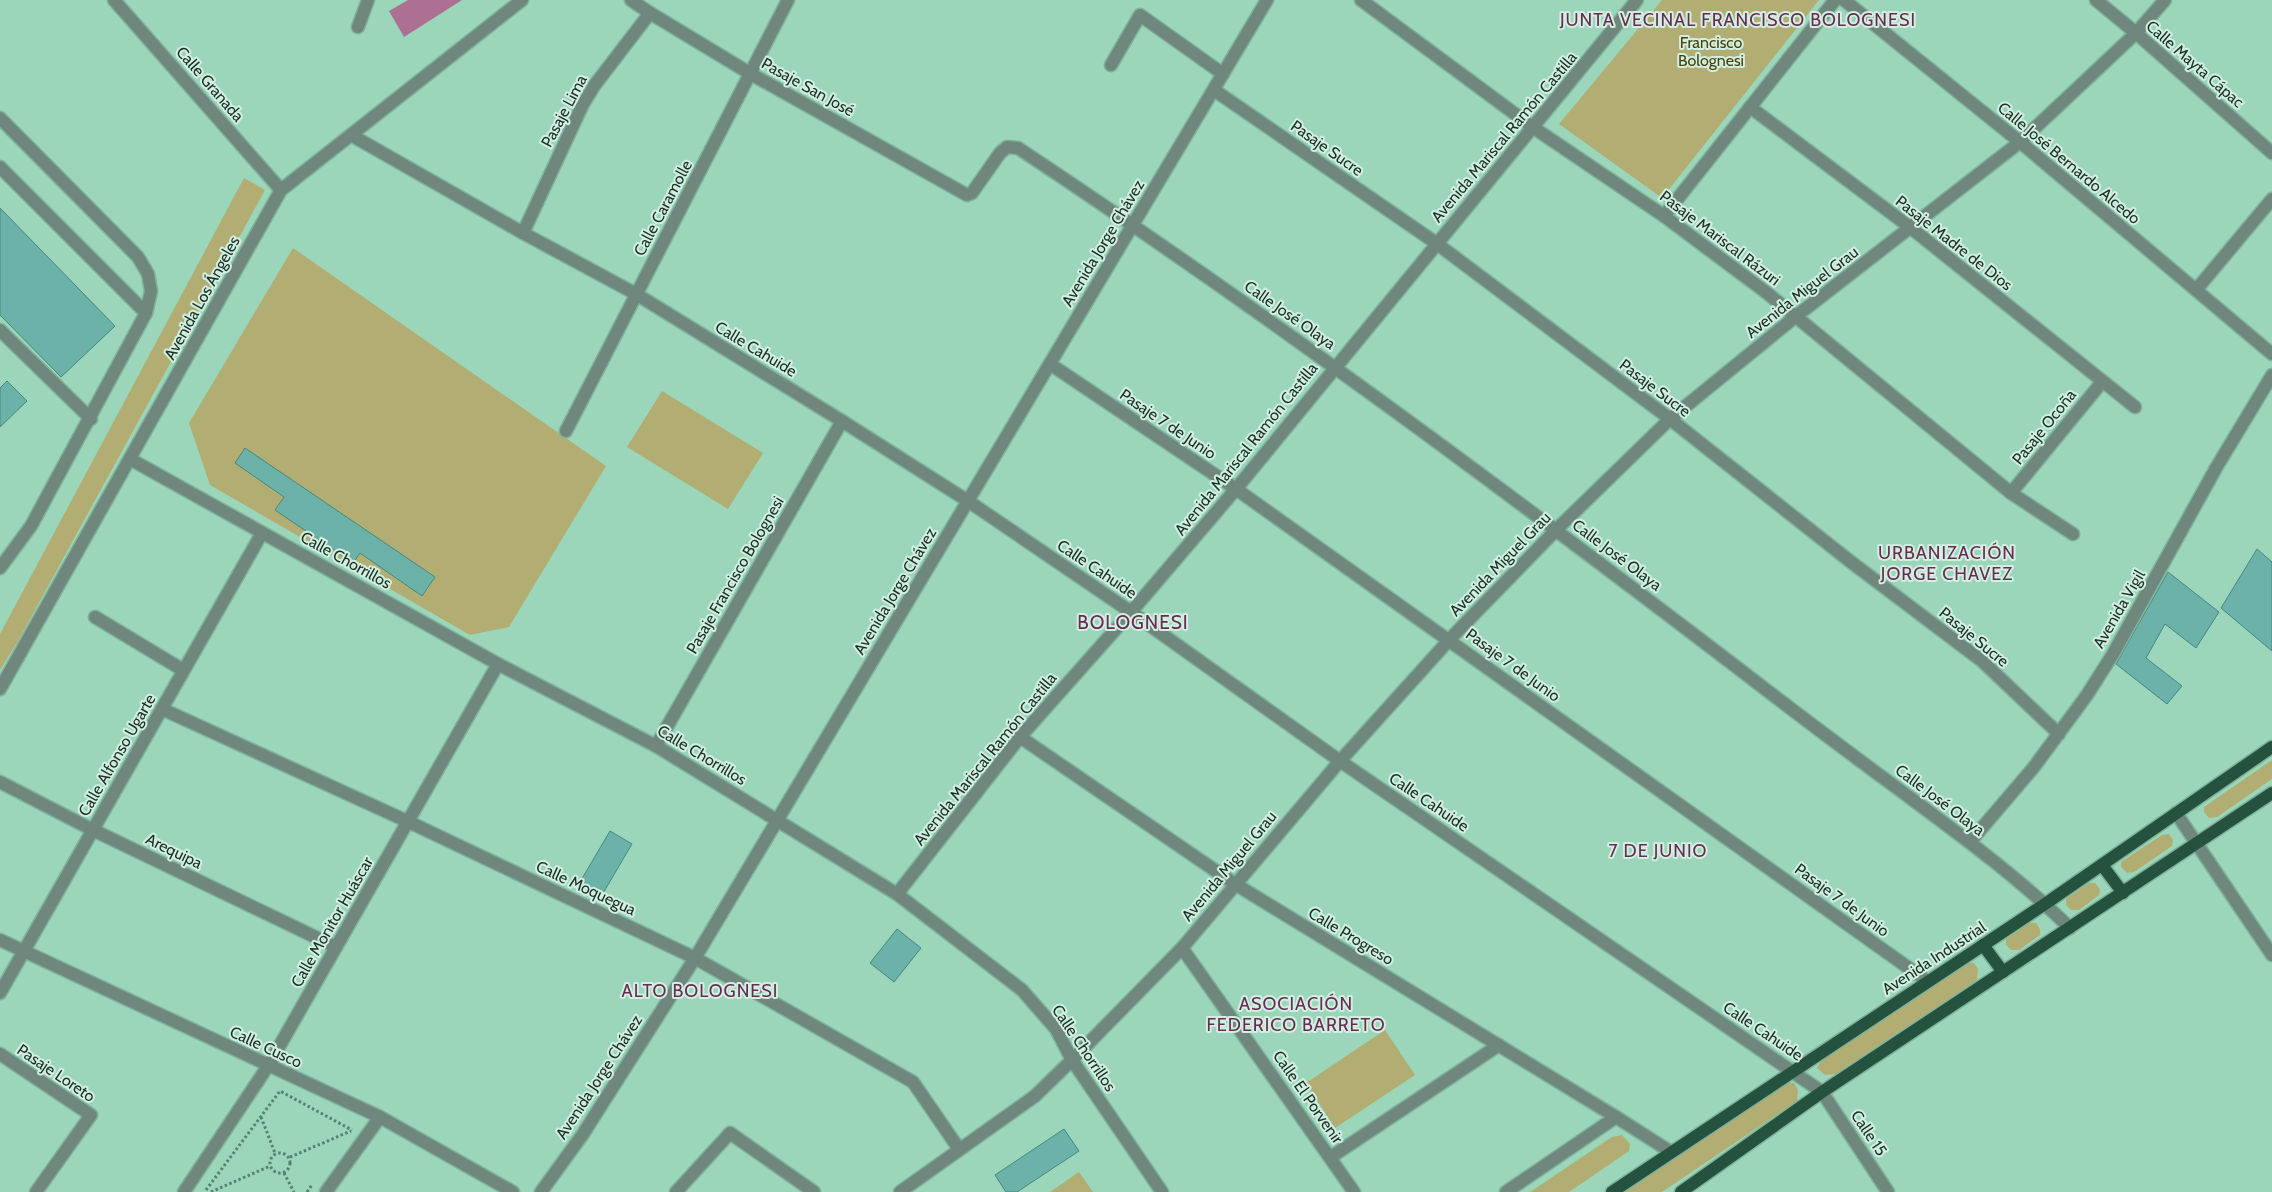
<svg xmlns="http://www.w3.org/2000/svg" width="2272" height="1192" font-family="Cabin,sans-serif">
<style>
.green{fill:#b2ad73}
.water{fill:#ac7093}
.building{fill:#6cb2a8;stroke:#438980}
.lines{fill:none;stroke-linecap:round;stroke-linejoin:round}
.minor-casing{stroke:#7eb299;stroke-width:15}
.major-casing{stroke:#7eb299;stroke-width:15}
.path{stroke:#58816d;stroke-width:3;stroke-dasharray:2.5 2.5;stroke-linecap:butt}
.minor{stroke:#6f877c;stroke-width:12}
.major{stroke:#24523f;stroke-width:12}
.labels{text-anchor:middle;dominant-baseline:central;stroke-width:4;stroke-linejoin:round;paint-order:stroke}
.park-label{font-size:16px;fill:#46410a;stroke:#d2efe1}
.street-label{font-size:16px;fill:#193126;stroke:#d2efe1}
.neighbourhood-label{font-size:18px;letter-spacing:1px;fill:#682c52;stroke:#d2efe1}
.quarter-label{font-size:19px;letter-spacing:1px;fill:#682c52;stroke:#d2efe1}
</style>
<rect width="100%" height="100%" fill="#9bd6ba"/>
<g class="green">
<path d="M1662,0H1819L1662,198L1559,124Z"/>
<path d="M244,178L265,190L18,641L0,670V634Z"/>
<path d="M293,248L606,466L509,627L470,635L210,485L189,423Z"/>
<path d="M662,391L763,453L728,509L627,447Z"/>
<path d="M2272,760V779L2217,817L2209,818L2204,812V807Z"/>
<path d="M2169,834L2173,840L2172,846L2134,872L2127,873L2121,867V862L2162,835Z"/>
<path d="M2089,883H2095L2100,889L2099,895L2079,910H2071L2066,905V899Z"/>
<path d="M2029,923H2036L2040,929V935L2019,950H2012L2006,945V939Z"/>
<path d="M1964,962L1974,963L1978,969L1977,980L1836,1074L1825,1075L1817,1068L1824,1056Z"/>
<path d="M1385,1030L1415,1075L1335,1128L1306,1083Z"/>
<path d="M1784,1083H1794L1798,1090L1797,1101L1662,1192H1623Z"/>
<path d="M1622,1135L1630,1144L1629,1151L1569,1192H1530L1612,1137Z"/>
<path d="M1079,1172L1093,1192H1050Z"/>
</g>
<path class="water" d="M408,0H462L404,37L389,11Z"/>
<g class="building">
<path d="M0,208L115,326L61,377L0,315Z"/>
<path d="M7,381L27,401L0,427V388Z"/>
<path d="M245,448L435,577L422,596L360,553L353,563L275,510L284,497L235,463Z"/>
<path d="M2257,549L2272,562V651L2221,608Z"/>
<path d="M2168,572L2219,612L2196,648L2165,624L2146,658L2182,686L2167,704L2116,664Z"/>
<path d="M610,831L632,844L602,895L580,882Z"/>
<path d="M897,929L921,948L894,982L870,963Z"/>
<path d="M1064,1129L1079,1151L1017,1192H1006L995,1175Z"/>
</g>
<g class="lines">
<defs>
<g id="minor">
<path d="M114,0L281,190"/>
<path d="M631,0L650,13L751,74L967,195L972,193L1000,153L1007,147L1018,148C1267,313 1506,491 1743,672C1796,713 1848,752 1901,791C1959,834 2018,877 2070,928"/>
<path d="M1361,0L1534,128L1664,216L1767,293L2011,493L2073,534"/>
<path d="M1844,0L2020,142L2272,354"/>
<path d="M2096,0L2136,33L2272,153"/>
<path d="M358,27L368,0"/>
<path d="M1111,65L1140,15L1223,74"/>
<path d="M1214,90L1436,243L1670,419L1851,562L1982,661L2059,734"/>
<path d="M1750,107L1911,228L2135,407"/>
<path d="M0,118L138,257L148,274L151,291L146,313L31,526L0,568"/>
<path d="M351,135L523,233L636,294L842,421L968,501L1131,612L1340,761L1822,1092L1888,1192"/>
<path d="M0,167L146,313"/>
<path d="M1664,216L1835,0"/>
<path d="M523,233L582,106L594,86L650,13"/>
<path d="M2196,290L2272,199"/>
<path d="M0,330L91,419"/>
<path d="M1050,364L1236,489L1927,981"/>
<path d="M566,431L788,0"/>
<path d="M130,459L498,664L656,746L897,894L1022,990L1056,1029L1072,1060L1162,1192"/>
<path d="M2011,493L2102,382"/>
<path d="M95,617L183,670"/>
<path d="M0,689L281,190L522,0"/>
<path d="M162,709L409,822L695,958L913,1082L959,1149"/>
<path d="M1020,737L1235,884L1616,1117L1671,1152"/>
<path d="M656,746L842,421"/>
<path d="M0,782L93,830L336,947"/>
<path d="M2176,813L2272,955"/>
<path d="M1970,842L2034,767L2087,695L2113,654L2216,468L2272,375"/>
<path d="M897,894L1020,737L1131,612L1236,489L1637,0"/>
<path d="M0,940L380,1117L513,1192"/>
<path d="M1182,948L1354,1192"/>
<path d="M0,993L262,533"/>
<path d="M0,1054L91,1115L36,1192"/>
<path d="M1331,1157L1499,1045"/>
<path d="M184,1192L268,1066L498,664"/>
<path d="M326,1192L380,1117"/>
<path d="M541,1192L583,1134L695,958L1267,0"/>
<path d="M676,1192L730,1133L814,1192"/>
<path d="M900,1192L1035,1096L1072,1060L1182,948L1340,761L1450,639L1557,529L1670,419L1795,317L2020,142L2136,33L2165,0"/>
<path d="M1506,1192L1616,1117"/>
</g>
<g id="major">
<path d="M2102,865L2123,893"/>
<path d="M1983,945L2003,972"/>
<path d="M1612,1192L2045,904L2272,747"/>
<path d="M1681,1192L1822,1092L2272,793"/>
</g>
</defs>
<use href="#minor" class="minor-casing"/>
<use href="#major" class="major-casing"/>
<g class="path">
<path d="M261,1117L275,1153"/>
<circle cx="280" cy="1163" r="10"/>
<path d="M290,1157L351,1131"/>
<path d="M284,1173L294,1192"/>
<path d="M206,1190L280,1091L352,1130"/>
<path d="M211,1192L270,1166"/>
<path d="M307,1192L312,1185"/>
</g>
<use href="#minor" class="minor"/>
<use href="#major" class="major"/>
</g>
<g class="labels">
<g class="park-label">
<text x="1711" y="42">Francisco<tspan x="1711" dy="18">Bolognesi</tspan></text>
</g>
<g class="street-label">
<text transform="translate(2195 64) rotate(41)">Calle Mayta Cápac</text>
<text transform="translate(210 84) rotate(49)">Calle Granada</text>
<text transform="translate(808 87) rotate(29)">Pasaje San José</text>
<text transform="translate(564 111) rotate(-62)">Pasaje Lima</text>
<text transform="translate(1504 137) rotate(-50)">Avenida Mariscal Ramón Castilla</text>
<text transform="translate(1327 148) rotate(35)">Pasaje Sucre</text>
<text transform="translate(2069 163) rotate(40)">Calle José Bernardo Alcedo</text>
<text transform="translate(663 208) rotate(-62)">Calle Caramolle</text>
<text transform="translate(1720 238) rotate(37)">Pasaje Mariscal Rázuri</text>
<text transform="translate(1103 243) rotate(-59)">Avenida Jorge Chávez</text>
<text transform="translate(1954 243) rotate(38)">Pasaje Madre de Dios</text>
<text transform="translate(1802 292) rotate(-38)">Avenida Miguel Grau</text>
<text transform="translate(202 298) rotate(-61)">Avenida Los Ángeles</text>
<text transform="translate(1290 315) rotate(35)">Calle José Olaya</text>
<text transform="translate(756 349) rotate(31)">Calle Cahuide</text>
<text transform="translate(1655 388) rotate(37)">Pasaje Sucre</text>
<text transform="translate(1168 424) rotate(34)">Pasaje 7 de Junio</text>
<text transform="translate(2044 427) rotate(-51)">Pasaje Ocoña</text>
<text transform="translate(1246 449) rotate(-51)">Avenida Mariscal Ramón Castilla</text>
<text transform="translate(1617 555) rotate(37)">Calle José Olaya</text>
<text transform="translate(346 560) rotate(29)">Calle Chorrillos</text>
<text transform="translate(1500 564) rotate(-46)">Avenida Miguel Grau</text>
<text transform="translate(1097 569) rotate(34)">Calle Cahuide</text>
<text transform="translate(735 575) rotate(-60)">Pasaje Francisco Bolognesi</text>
<text transform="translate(895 591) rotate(-59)">Avenida Jorge Chávez</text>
<text transform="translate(2119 609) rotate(-60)">Avenida Vigil</text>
<text transform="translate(1974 637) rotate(39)">Pasaje Sucre</text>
<text transform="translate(1513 665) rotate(36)">Pasaje 7 de Junio</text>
<text transform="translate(117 755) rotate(-60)">Calle Alfonso Ugarte</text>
<text transform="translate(702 755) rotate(31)">Calle Chorrillos</text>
<text transform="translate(985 759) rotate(-51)">Avenida Mariscal Ramón Castilla</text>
<text transform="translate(1940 800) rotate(37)">Calle José Olaya</text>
<text transform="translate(1429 802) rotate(34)">Calle Cahuide</text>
<text transform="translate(174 851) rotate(26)">Arequipa</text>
<text transform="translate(1229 866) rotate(-50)">Avenida Miguel Grau</text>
<text transform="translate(586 888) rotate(25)">Calle Moquegua</text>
<text transform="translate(1842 900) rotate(36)">Pasaje 7 de Junio</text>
<text transform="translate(332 922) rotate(-60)">Calle Monitor Huáscar</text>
<text transform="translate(1351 936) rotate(31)">Calle Progreso</text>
<text transform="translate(1934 958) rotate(-33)">Avenida Industrial</text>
<text transform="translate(1763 1031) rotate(34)">Calle Cahuide</text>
<text transform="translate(266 1047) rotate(25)">Calle Cusco</text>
<text transform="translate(1084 1048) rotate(56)">Calle Chorrillos</text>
<text transform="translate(56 1073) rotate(34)">Pasaje Loreto</text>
<text transform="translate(599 1077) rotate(-57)">Avenida Jorge Chávez</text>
<text transform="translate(1308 1097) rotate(55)">Calle El Porvenir</text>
<text transform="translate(1869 1133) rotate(56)">Calle 15</text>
</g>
<g class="neighbourhood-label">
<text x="1738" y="20">JUNTA VECINAL FRANCISCO BOLOGNESI</text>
<text x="1947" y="553">URBANIZACIÓN<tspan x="1947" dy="21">JORGE CHAVEZ</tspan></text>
<text x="1658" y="851">7 DE JUNIO</text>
<text x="700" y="991">ALTO BOLOGNESI</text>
<text x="1296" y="1004">ASOCIACIÓN<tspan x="1296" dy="21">FEDERICO BARRETO</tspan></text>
</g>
<g class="quarter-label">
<text x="1133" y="622">BOLOGNESI</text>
</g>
</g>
</svg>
